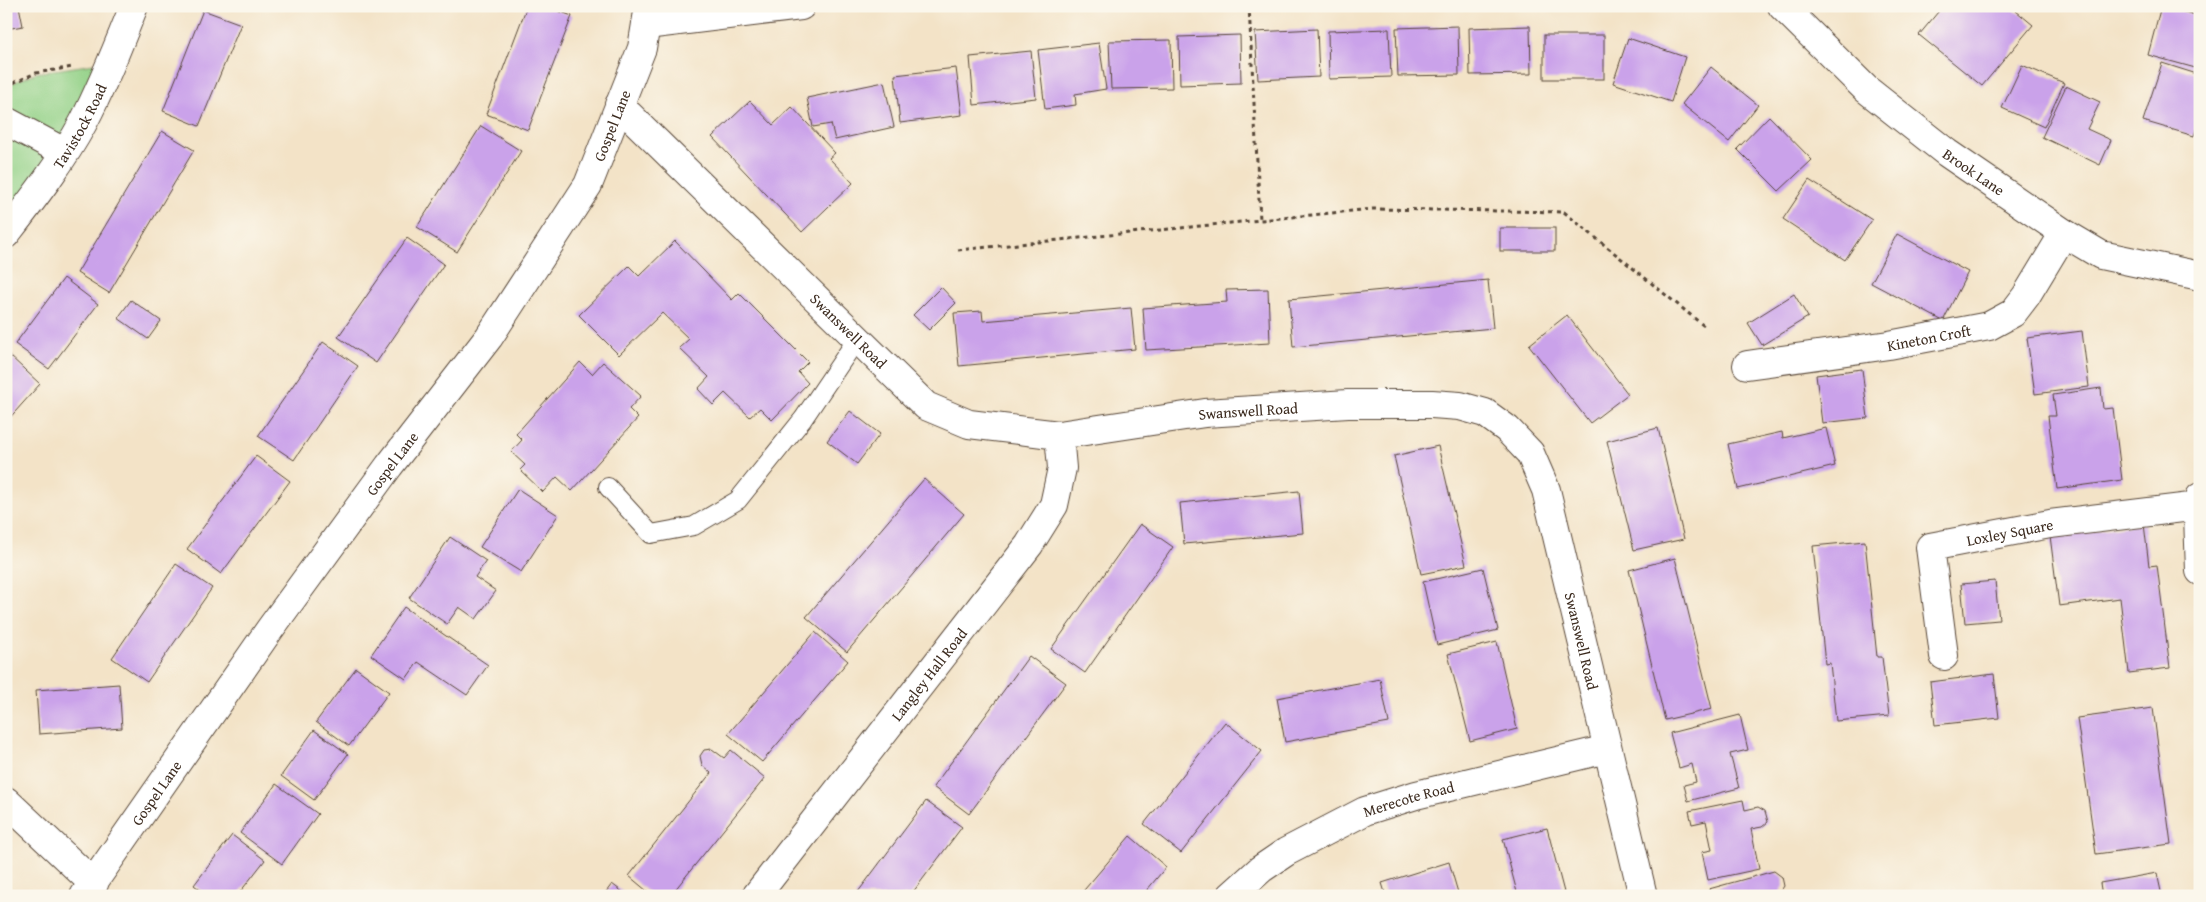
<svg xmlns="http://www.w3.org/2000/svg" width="2206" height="902" font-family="'Gentium Book Plus',serif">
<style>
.green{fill:#93d187;stroke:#677e52}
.building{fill:#caa2ea}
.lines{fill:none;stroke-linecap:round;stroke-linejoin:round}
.service-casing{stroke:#574637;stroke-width:20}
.minor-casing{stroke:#574637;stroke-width:30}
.tertiary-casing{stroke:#574637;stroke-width:30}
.path{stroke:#574637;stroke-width:3;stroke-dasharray:4 4;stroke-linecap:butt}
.service{stroke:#fff;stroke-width:18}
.minor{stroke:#fff;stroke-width:28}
.tertiary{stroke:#fff;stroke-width:28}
.labels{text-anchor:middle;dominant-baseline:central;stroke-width:4.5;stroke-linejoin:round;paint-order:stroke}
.street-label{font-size:15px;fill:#3b2a1e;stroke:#fbf7ec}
</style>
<rect width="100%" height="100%" fill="#fbf7ec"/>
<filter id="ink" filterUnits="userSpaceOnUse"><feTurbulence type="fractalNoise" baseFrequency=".02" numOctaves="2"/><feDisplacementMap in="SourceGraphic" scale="10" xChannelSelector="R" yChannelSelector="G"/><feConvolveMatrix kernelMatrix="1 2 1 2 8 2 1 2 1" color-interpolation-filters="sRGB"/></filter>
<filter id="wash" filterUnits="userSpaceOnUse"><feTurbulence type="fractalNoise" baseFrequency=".0096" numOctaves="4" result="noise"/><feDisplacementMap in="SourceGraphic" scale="20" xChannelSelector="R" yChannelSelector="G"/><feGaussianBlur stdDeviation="1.12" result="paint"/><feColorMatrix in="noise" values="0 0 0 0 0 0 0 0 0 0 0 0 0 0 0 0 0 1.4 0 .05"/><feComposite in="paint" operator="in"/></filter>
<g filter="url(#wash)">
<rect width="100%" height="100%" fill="#f3e3c7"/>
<path class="green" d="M113,61L6,234V86L36,73Z"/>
<g id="blocks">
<g class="building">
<path d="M6,6H19L23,26L6,29Z"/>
<path d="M527,6H545L572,16L528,130L486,114Z"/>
<path d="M1943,6H2010L2033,25L1982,86L1919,35Z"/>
<path d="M2161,6L2200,16L2199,69L2148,55Z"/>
<path d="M203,10L241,24L199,126L163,111Z"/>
<path d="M1458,26L1459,75L1398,76L1396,28Z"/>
<path d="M1530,26L1531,74L1470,75L1469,28Z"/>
<path d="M1317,29L1319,77L1258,80L1255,32Z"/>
<path d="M1389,29L1391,77L1329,79L1328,31Z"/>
<path d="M1240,35L1241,83L1180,85L1179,37Z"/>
<rect x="1544" y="35" width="60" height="44"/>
<path d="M1628,38L1685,57L1671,102L1613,83Z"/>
<path d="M1171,40L1172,88L1111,89L1109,41Z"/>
<path d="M1099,43L1106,89L1075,94L1076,105L1045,109L1038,50Z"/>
<path d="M1031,51L1036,98L974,105L970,57Z"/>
<path d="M2162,63L2200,75V117L2194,136L2143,121Z"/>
<path d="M2022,65L2064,83L2044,127L2002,108Z"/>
<path d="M1711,67L1758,105L1729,142L1682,104Z"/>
<path d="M956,68L962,115L900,123L895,75Z"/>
<path d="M884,82L894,127L835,140L831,124L813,127L807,98Z"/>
<path d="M2066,86L2100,102L2087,129L2111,140L2100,165L2042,137Z"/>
<path d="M750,101L773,125L792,107L835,153L829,158L853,183L802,232L712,137Z"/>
<path d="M1769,116L1812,160L1779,191L1737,149Z"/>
<path d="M481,126L521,151L457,252L417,227Z"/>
<path d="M162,131L194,150L109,293L77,273Z"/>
<path d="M1809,180L1872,220L1845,260L1783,219Z"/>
<rect x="1500" y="228" width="55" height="23"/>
<path d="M1897,234L1968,272L1943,321L1871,283Z"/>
<path d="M407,238L444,264L376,363L338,337Z"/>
<path d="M675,241L732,300L739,293L808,362L798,372L808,383L772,420L760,408L750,417L725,393L713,405L698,389L709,377L679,348L689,339L662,313L619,355L579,315L629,266L639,276Z"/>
<path d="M64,278L98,304L49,369L15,344Z"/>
<path d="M1488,280L1493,328L1293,347L1289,299Z"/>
<path d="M941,287L956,303L929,330L913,315Z"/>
<path d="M1268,289L1270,343L1146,350L1143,308L1227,302L1226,290Z"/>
<path d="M1794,294L1808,317L1762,345L1748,323Z"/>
<path d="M131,300L161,321L148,339L118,318Z"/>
<path d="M1131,308L1135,349L959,366L954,313L982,311L983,321Z"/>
<path d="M1567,315L1628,394L1590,423L1529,345Z"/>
<path d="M2082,331L2089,387L2035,394L2027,338Z"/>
<path d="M323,342L358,366L294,460L258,436Z"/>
<path d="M9,355L40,384L6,422V357Z"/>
<path d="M580,362L592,374L603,362L641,396L629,409L638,418L572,491L557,477L543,492L520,470L525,465L511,452L522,440L516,434Z"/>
<path d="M1862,369L1868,418L1822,423L1816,375Z"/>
<path d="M2101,388L2103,409L2113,408L2122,480L2057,489L2048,416H2056L2053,395Z"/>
<path d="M850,411L880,434L857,464L827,441Z"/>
<path d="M1658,428L1684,539L1634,550L1607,441Z"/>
<path d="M1826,428L1835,466L1738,489L1728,444L1782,432L1783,438Z"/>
<path d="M1438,446L1466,565L1421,574L1394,456Z"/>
<path d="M256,456L290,481L221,574L187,549Z"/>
<path d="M924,479L964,514L847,652L806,617Z"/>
<path d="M518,489L558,515L521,572L480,547Z"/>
<path d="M1299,491L1303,533L1184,544L1180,503Z"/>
<path d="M1140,524L1173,547L1085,673L1051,649Z"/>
<path d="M2144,524L2149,566L2157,565L2170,668L2129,673L2120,598L2059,606L2050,536Z"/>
<path d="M450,537L486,561L475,577L496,591L476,619L459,607L447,624L409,598Z"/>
<path d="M1865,541L1877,657H1882L1889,716L1836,721L1830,663L1825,664L1813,546Z"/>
<path d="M1675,558L1712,709L1665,720L1629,570Z"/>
<path d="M176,564L212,588L147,682L112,658Z"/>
<path d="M1483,568L1498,630L1437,645L1423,582Z"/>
<path d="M1995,581L1999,620L1965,623L1961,584Z"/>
<path d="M404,607L488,665L467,695L418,662L406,679L371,655Z"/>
<path d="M815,632L848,661L762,762L728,734Z"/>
<path d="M1497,642L1517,729L1470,741L1448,654Z"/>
<path d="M1029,656L1066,683L969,814L933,787Z"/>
<path d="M356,668L389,692L349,746L316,722Z"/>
<path d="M1994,674L1999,718L1935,725L1930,682Z"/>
<path d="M1380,679L1389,723L1285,742L1277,698Z"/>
<path d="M119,684L122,728L39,734L36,690Z"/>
<path d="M2153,708L2171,844L2096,854L2077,718Z"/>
<path d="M1740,715L1748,750L1730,754L1739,788L1688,801L1684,785L1696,782L1692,764L1679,768L1670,733Z"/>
<path d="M1225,722L1262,751L1181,853L1144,824Z"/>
<path d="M314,730L348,754L314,800L281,776Z"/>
<path d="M712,749L724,758L731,750L765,778L670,896H653L629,876L711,773L702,765L700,756L704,750Z"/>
<path d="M276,784L318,814L282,864L240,833Z"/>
<path d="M1743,800L1745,810L1758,807L1765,811L1768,822L1762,827L1751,829L1759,869L1708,880L1702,852L1712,850L1706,821L1692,824L1689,811Z"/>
<path d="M926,801L962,827L910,896H855Z"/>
<path d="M1547,828L1565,896H1518L1503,839Z"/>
<path d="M232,835L265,860L237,896H208L194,885Z"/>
<path d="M1130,836L1166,867L1142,896H1079Z"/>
<path d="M1449,862L1459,896H1386L1382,883Z"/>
<path d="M1774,871L1782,877L1784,886L1780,892L1768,896H1711L1709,889Z"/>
<path d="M2157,873L2162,896H2102L2100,883Z"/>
<path d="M612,884L628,896H603Z"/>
</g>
</g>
</g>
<g filter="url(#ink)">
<use href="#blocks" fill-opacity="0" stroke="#574637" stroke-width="1"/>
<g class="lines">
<defs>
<path id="service" d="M608,487L651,534L694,526L738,500L803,419L857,339"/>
<g id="minor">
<path id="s1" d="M619,105L926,406L969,424L1059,435L1205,413L1348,404H1432L1460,406L1485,413L1507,429L1530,453L1546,490L1643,896"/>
<path d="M6,121L64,152"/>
<path id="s2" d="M6,234C33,199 62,162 83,123C103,85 118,46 134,6"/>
<path id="s3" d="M1747,365L1889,345L1989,326L2013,313L2026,296L2064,233"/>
<path id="s4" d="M1944,656L1930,547L2050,524L2199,506"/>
<path d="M6,801L94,884"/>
<path id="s5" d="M756,896L1029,545L1054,505L1062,468L1059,435"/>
<path id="s6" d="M1231,896L1261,869L1286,852L1365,811L1416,795L1607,749"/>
</g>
<g id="tertiary">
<path id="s7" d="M1782,6L1866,89L1947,153L2064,233L2101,255L2200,276"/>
<path d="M646,25L801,6"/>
<path d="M2200,497L2198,516L2200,571"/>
<path id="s8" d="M84,896L270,629L389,466L489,337L588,185L642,48L649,6"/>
</g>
</defs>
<use href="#service" class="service-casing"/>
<use href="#minor" class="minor-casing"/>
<use href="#tertiary" class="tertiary-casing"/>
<g class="path">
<path d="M1249,6L1260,220"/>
<path d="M6,86L36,73L73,67"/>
<path d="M958,250L1372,209L1564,212L1704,326"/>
</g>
<use href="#service" class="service"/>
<use href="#minor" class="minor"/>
<use href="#tertiary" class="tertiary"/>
</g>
</g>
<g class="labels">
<g class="street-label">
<text stroke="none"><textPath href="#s2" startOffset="131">Tavistock Road</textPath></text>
<text stroke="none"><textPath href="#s8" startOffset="936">Gospel Lane</textPath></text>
<text stroke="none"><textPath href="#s7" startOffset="254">Brook Lane</textPath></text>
<text stroke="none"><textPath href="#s1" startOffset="322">Swanswell Road</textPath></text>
<text stroke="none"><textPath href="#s3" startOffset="184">Kineton Croft</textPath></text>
<text stroke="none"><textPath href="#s1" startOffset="758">Swanswell Road</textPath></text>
<text stroke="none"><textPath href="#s8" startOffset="531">Gospel Lane</textPath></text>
<text stroke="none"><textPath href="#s4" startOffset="191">Loxley Square</textPath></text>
<text stroke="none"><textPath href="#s1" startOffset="1252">Swanswell Road</textPath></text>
<text stroke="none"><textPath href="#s5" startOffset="281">Langley Hall Road</textPath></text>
<text stroke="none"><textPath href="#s8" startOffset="126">Gospel Lane</textPath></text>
<text stroke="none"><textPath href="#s6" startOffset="205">Merecote Road</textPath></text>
</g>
</g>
<rect width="2206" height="902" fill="none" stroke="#fbf7ec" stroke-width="25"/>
</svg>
